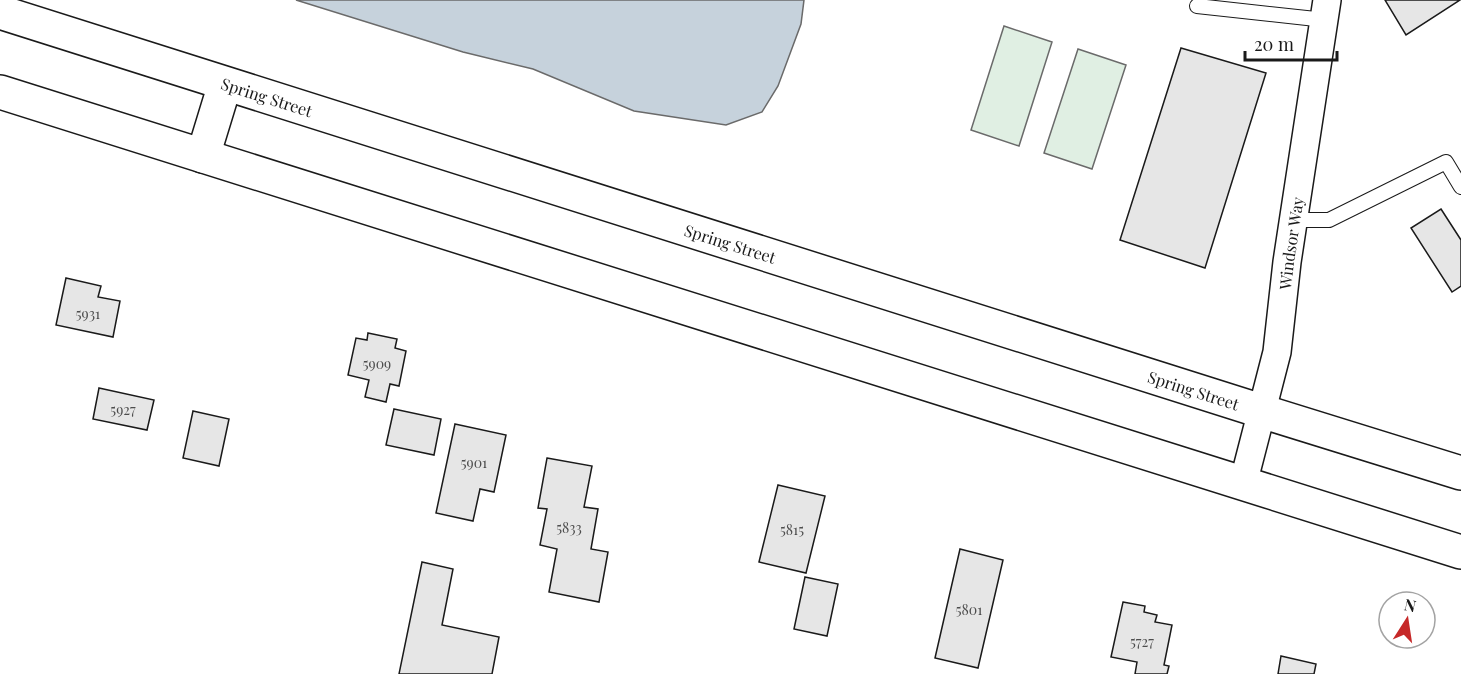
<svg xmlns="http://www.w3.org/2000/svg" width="1461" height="674" font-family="'Playfair Display',serif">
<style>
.green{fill:#e0efe3;stroke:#6a6a6a;stroke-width:1.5}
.water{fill:#c6d2dc;stroke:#6a6a6a;stroke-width:1.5}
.building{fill:#e6e6e6;stroke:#1a1a1a;stroke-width:1.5}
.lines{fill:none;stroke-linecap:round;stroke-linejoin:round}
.lane-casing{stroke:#1a1a1a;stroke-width:16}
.street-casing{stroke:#1a1a1a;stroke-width:30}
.secondary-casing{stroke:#1a1a1a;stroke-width:36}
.lane{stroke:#fff;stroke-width:14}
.street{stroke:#fff;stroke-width:27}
.secondary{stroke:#fff;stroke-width:33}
.labels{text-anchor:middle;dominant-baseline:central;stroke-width:4.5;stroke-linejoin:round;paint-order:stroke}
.number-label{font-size:14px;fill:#4d4d4d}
.street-label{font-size:16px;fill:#1a1a1a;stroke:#fff}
</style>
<rect width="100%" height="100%" fill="#fff"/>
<g class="green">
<path d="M1004,26L1052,42L1019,146L971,130Z"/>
<path d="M1078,49L1126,65L1092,169L1044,153Z"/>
</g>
<path class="water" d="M296,0H804L801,24L778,86L762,112L726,125L634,111L533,69L463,52Z"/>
<g class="building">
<path d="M1385,0H1460L1406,35Z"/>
<path d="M1181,48L1266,73L1205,268L1120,240Z"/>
<path d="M1441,209L1461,240V286L1452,292L1411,228Z"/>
<path d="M66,278L101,286L98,297L120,301L113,337L56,325Z"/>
<path d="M368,333L397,339L395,348L406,351L399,386L390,384L386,402L365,397L369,380L348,375L356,338L367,340Z"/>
<path d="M99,388L154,400L147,430L93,419Z"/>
<path d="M394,409L441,419L434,455L386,445Z"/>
<path d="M193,411L229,419L219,466L183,458Z"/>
<path d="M455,424L506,435L494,492L480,489L473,521L436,513Z"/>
<path d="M547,458L592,466L584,507L598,509L591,549L608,552L599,602L549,592L557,549L540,545L547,509L538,508Z"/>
<path d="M778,485L825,496L806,573L759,562Z"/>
<path d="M960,549L1003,560L978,668L935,658Z"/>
<path d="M422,562L453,569L442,625L499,637L492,674H399Z"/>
<path d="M805,577L838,584L827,636L794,629Z"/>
<path d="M1123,602L1145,606L1144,612L1157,615L1155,622L1172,625L1164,665L1169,666L1167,674H1135L1137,662L1111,657Z"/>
<path d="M1281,656L1316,664L1314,674H1278Z"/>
</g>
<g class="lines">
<defs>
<g id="lane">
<path d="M1197,6L1325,20"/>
<path d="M1294,220H1329L1446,162L1461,187"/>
</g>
<g id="street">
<path id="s1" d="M1243,484L1277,352L1287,262L1327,0"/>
</g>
<g id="secondary">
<path id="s2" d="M0,12L1261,411L1461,473"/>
<path d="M0,92L1461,552"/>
<path d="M203,156L225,84"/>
</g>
</defs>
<use href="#lane" class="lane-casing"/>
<use href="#street" class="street-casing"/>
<use href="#secondary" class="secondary-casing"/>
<use href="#lane" class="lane"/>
<use href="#street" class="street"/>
<use href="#secondary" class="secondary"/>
</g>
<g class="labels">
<g class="number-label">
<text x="88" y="313">5931</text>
<text x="377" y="363">5909</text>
<text x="123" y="409">5927</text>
<text x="474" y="462">5901</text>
<text x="569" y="527">5833</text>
<text x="792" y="529">5815</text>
<text x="969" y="609">5801</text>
<text x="1142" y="641">5727</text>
</g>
<g class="street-label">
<text stroke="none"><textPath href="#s2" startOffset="280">Spring Street</textPath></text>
<text stroke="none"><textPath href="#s2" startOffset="766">Spring Street</textPath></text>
<text stroke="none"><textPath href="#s1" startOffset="246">Windsor Way</textPath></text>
<text stroke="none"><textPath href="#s2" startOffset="1252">Spring Street</textPath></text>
</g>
</g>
<g transform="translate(1407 620) rotate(12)"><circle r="28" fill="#ffffff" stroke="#a3a3a3" stroke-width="1.5"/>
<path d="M0-4.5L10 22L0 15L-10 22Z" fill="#c62828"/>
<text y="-9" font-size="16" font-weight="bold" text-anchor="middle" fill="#1a1a1a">N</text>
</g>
<path d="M1245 51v9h92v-9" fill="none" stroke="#1a1a1a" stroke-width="3"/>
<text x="1254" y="51" font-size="18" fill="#1a1a1a" stroke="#ffffff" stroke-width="4.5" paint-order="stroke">20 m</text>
</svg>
